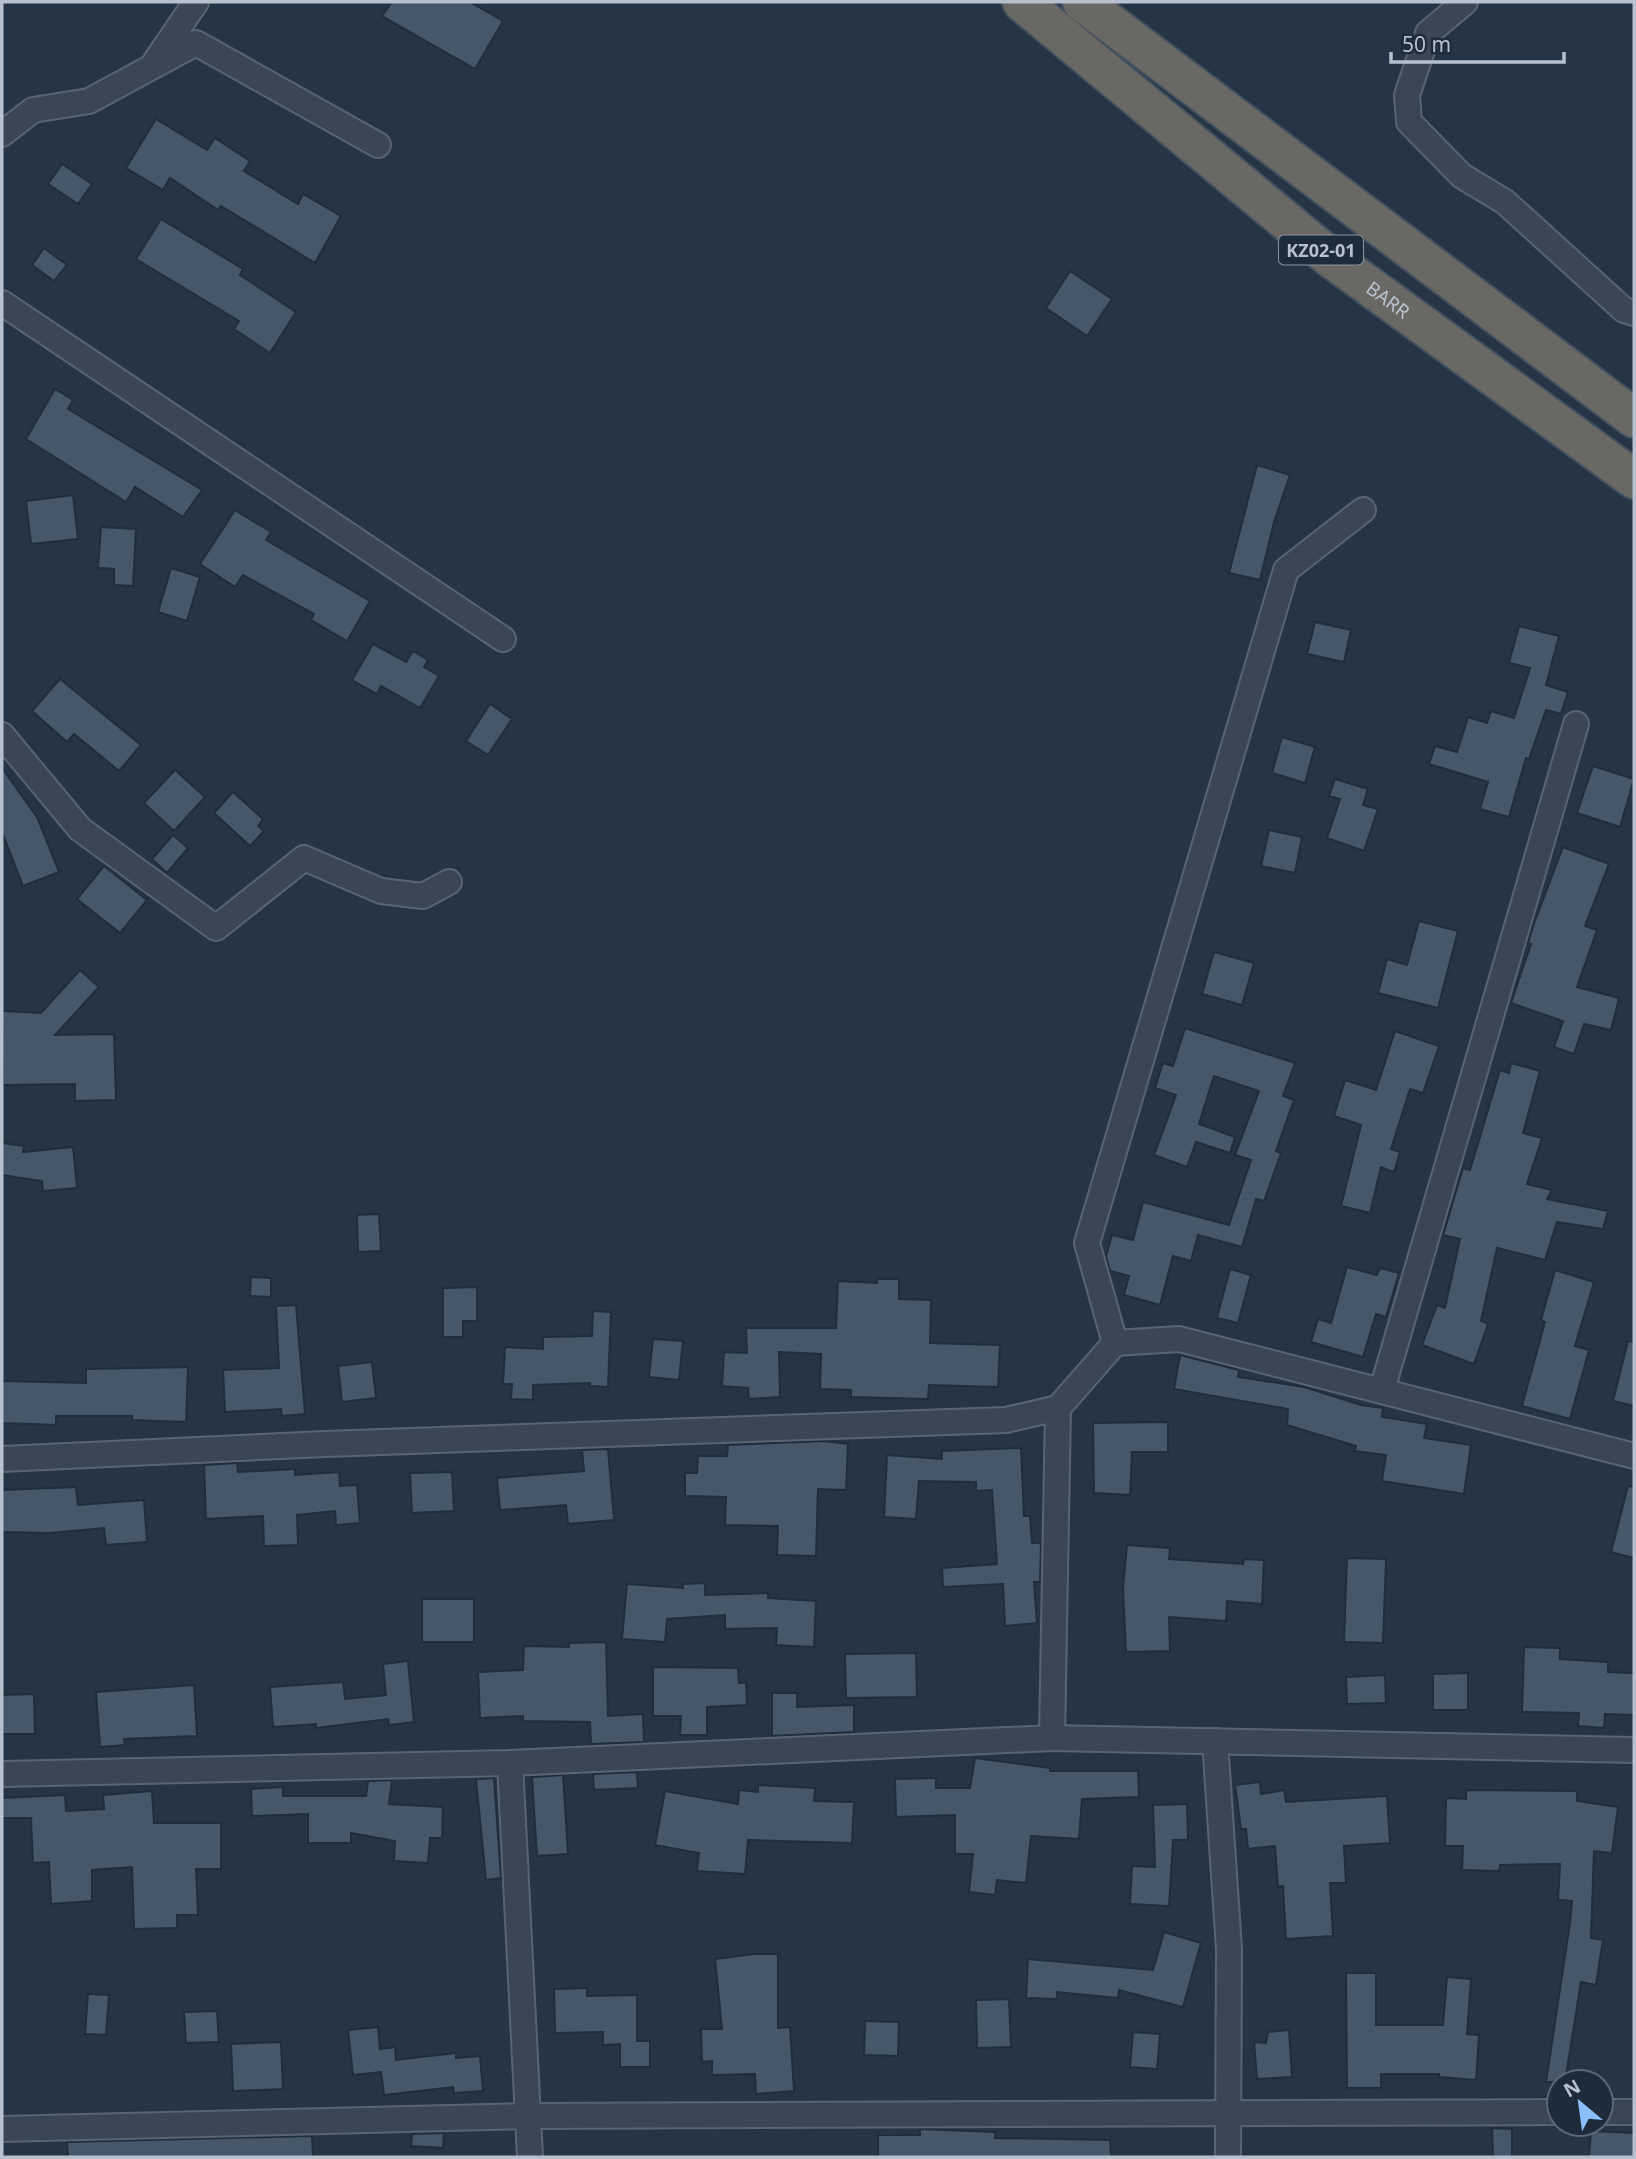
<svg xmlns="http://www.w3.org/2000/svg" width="1636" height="2159" font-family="'Noto Sans',sans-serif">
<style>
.building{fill:#465769;stroke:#202d3c;stroke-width:2}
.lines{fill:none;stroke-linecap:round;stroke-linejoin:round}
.minor-casing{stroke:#586472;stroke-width:28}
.trunk-casing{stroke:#44515f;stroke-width:42}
.minor{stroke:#3a4654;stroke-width:24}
.trunk{stroke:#6a6865;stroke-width:38}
.labels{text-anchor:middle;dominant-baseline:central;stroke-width:7;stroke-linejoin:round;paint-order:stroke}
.shield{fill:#1e2b3a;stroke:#8994a2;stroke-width:2}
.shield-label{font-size:18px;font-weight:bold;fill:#b7c1ce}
.street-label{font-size:19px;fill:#b7c1ce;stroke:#1e2b3a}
</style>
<rect width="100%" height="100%" fill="#253545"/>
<g class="building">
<path d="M392,2H470L503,21L475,69L382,16Z"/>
<path d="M156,119L207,150L215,138L250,161L244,171L298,204L303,194L341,216L315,263L221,206L218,210L170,178L163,190L126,168Z"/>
<path d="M62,164L92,184L78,204L48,184Z"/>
<path d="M161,219L243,269L240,275L296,312L270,353L234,329L239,321L136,259Z"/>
<path d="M44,248L67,265L54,281L32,265Z"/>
<path d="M1070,271L1112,299L1087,336L1046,308Z"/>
<path d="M55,389L73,400L68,409L202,490L183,517L135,487L126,502L26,439Z"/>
<path d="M1257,465L1290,475L1274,522L1260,580L1229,573Z"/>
<path d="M73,495L78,539L31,544L26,501Z"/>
<path d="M235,510L271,532L266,540L370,601L347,641L311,620L314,614L243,575L235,587L200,564Z"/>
<path d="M101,527L136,529L133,586L114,585V569L98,568Z"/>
<path d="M171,568L200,577L187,621L158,612Z"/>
<path d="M1315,622L1351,630L1344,662L1307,654Z"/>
<path d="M1519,626L1559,636L1546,685L1568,692L1561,714L1546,710L1529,759L1526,758L1509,817L1480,809L1488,782L1429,764L1435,746L1457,752L1468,717L1487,723L1491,711L1514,718L1530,668L1509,663Z"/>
<path d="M373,644L406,662L413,651L428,660L424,667L439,676L420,708L381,686L377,694L352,680Z"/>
<path d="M60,679L141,745L119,771L74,734L67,742L32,711Z"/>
<path d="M490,704L512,719L488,755L466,741Z"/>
<path d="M1282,737L1315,747L1305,783L1272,773Z"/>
<path d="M1593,766L1634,779L1620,827L1577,813Z"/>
<path d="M2,768L37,817L59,872L23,886L2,832Z"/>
<path d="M175,770L205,797L174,831L144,803Z"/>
<path d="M1335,779L1368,789L1363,805L1378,809L1364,851L1327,838L1340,799L1329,796Z"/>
<path d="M233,792L263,819L258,826L264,831L250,846L214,813Z"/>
<path d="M1269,830L1302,837L1295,873L1261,866Z"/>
<path d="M173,835L188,848L167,873L152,859Z"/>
<path d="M1563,847L1609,864L1585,926L1597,930L1577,987L1619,998L1611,1030L1584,1024L1574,1054L1554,1047L1563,1021L1511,1003L1531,944L1528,943L1533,926Z"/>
<path d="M104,866L147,900L120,933L77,899Z"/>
<path d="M1419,921L1458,931L1438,1008L1378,993L1387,959L1407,965Z"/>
<path d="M1214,952L1254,963L1242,1005L1202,994Z"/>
<path d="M80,970L99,987L55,1035L114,1034L116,1100L75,1101V1084L3,1085L2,1011L41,1013Z"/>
<path d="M1185,1028L1295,1063L1283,1096L1294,1100L1276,1151L1281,1153L1264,1201L1256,1199L1242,1247L1198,1235L1191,1261L1173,1256L1160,1305L1124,1295L1129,1276L1110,1271L1106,1256L1112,1235L1133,1240L1143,1202L1229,1225L1251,1160L1235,1155L1259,1091L1214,1076L1199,1124L1235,1137L1230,1153L1196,1142L1187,1167L1154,1155L1176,1095L1155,1088L1163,1063L1173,1066Z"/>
<path d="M1395,1031L1439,1046L1423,1093L1410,1089L1391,1149L1400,1152L1394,1172L1381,1167L1370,1213L1341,1206L1361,1125L1334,1116L1345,1080L1376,1090Z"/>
<path d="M1511,1063L1540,1071L1523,1133L1542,1138L1527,1184L1552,1190L1547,1199L1608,1211L1603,1229L1557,1222L1545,1260L1497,1248L1481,1321L1488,1324L1474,1364L1422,1345L1437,1305L1445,1308L1460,1239L1443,1235L1463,1168L1470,1170L1500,1070L1509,1073Z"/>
<path d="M2,1143L24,1146L23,1152L73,1147L77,1188L43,1191L42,1181L2,1175Z"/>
<path d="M379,1214L381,1251L358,1252L357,1215Z"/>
<path d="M1347,1267L1377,1275L1380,1268L1399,1273L1386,1317L1376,1314L1363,1357L1311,1342L1318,1319L1331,1323Z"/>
<path d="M1230,1269L1251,1275L1238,1323L1217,1318Z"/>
<path d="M1555,1270L1594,1282L1575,1346L1589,1350L1570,1419L1522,1406L1545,1322L1541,1320Z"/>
<path d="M251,1277L271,1278V1297L250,1296Z"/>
<path d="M877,1279H899V1299L931,1300L930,1343L1000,1345L998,1387L929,1385L928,1399L851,1397V1390L820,1389L821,1354L779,1352L780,1397L749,1399L748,1388L722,1386L724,1352L747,1353L746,1328H836L838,1281L877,1283Z"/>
<path d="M477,1287V1321H463V1337H443V1288Z"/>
<path d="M296,1305L305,1414L282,1416L281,1409L225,1412L223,1370L279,1368L276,1306Z"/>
<path d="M593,1311L611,1312L608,1387L590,1386V1383L533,1385V1400L511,1399L512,1384H503L505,1347L543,1349V1337L592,1336Z"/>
<path d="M653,1339L683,1341L679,1380L649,1377Z"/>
<path d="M1628,1341L1634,1342V1406L1613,1401Z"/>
<path d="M1180,1355L1239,1370L1238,1377L1304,1387L1361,1405L1383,1408L1382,1417L1427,1424L1424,1438L1471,1445L1464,1494L1382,1481L1386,1455L1355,1451L1356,1446L1287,1425L1288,1409L1174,1389Z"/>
<path d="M372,1362L376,1398L342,1402L338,1366Z"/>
<path d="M188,1367L186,1422L132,1420V1416H56V1425L2,1423V1381L86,1383V1369Z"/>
<path d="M1168,1422V1452H1132L1130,1495L1094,1493L1093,1423Z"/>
<path d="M824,1441L848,1444L846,1490L818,1489L816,1556L777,1555L778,1526L725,1525L726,1497L685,1496V1473H697L698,1456H727L728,1445Z"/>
<path d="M1021,1448L1024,1516H1030L1032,1543H1041L1040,1582H1034L1037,1623L1005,1626L1003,1584L943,1587L942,1568L997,1564L992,1490L976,1491V1482L919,1481L916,1519L884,1517L887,1455L942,1459V1451Z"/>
<path d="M608,1449L614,1520L568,1524L566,1505L500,1510L497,1478L584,1471L582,1450Z"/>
<path d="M237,1463L238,1472L295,1469V1475L339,1472L340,1486L357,1485L360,1523L336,1525L335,1511L297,1515L298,1545L264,1546L263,1516L206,1519L204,1465Z"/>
<path d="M452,1472L454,1511L412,1513L410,1473Z"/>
<path d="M1628,1486L1634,1487V1558L1611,1552Z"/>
<path d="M76,1487L78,1505L144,1500L147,1542L106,1545L104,1528L50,1533L2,1532V1490Z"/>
<path d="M1127,1545L1170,1548L1169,1559L1243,1564L1244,1559L1264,1560L1262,1604L1227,1601L1226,1621L1169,1617L1170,1651L1126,1652L1123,1588Z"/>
<path d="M1347,1558L1386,1559L1383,1643L1344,1642Z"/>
<path d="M705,1583V1595L768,1593V1598L816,1601L814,1647L776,1645L777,1628L725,1629V1615L667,1619L665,1642L622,1639L627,1584L683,1588V1584Z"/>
<rect x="422" y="1599" width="52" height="43"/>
<path d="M606,1642L608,1716L643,1714L644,1742L591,1744L590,1722L523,1721V1716L480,1718L478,1672L523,1670L524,1646L569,1647V1643Z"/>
<path d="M1524,1647L1560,1648V1659L1608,1662V1672L1634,1673V1715L1605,1714L1604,1728L1578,1726L1579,1713L1522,1712Z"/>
<path d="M916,1653L917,1697L846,1698L845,1654Z"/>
<path d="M408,1661L414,1722L389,1725L388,1719L316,1728V1724L273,1727L270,1687L343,1682L345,1699L386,1695L383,1664Z"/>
<path d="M653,1667L738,1668L739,1683L746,1682L747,1705L707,1707V1735H680L681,1716H653Z"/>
<path d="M1468,1673V1710H1433V1674Z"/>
<path d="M1385,1675L1386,1703L1347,1704L1346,1677Z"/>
<path d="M194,1685L197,1736L124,1739L125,1745L100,1747L96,1692Z"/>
<path d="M772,1693H797V1707L854,1705V1732L772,1736Z"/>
<path d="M34,1694L35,1734H2V1695Z"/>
<path d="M975,1758L1050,1768V1771H1138L1139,1797L1082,1799L1079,1839L1031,1836L1026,1883L997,1880L995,1895L969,1892L973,1854H955V1815L896,1817L895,1779L936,1778V1788H970Z"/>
<path d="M637,1772L638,1788L594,1790L593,1774Z"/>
<path d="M563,1775L568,1854L537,1856L532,1777Z"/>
<path d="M494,1778L501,1878L486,1880L476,1779Z"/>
<path d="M392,1780L389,1804L443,1807L442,1838H430L428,1863L394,1861L395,1841L351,1833V1843H308V1814L252,1816L251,1789L283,1787V1796H366L368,1781Z"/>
<path d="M1260,1782L1261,1794L1284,1790L1286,1802L1387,1796L1390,1843L1344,1846L1346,1883H1330L1333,1936L1286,1939L1283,1886L1278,1887L1275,1846L1248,1849L1246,1829H1241L1235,1785Z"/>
<path d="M758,1785L815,1788L814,1801L854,1802L852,1843L748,1840L745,1874L697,1871L699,1853L655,1845L665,1791L738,1804L739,1790L758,1792Z"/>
<path d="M1466,1790L1577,1791V1801L1618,1807L1612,1853L1594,1851L1591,1938L1603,1940L1596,1985L1581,1982L1565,2082H1546L1570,1923L1572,1901L1558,1900L1560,1864L1500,1865L1499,1871L1462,1870L1463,1846H1445L1446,1798L1466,1799Z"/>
<path d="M152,1791L154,1823H221V1869H196L198,1915H177V1928L134,1929L132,1867L92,1870V1901L51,1904L49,1862L33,1863L31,1818H2V1798L65,1795L66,1811L104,1809L103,1795Z"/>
<path d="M1187,1804L1188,1840H1173L1169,1906L1130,1904L1132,1866L1155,1867L1153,1805Z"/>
<path d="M1164,1932L1201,1943L1183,2007L1119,1990L1118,1998L1057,1992V1999L1026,1998L1028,1959L1153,1970Z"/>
<path d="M754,1954H778V2028L790,2027L794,2091L756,2094L755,2074L712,2075V2061L702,2062L701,2029H722L715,1959Z"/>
<path d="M1346,1973H1376V2025H1443L1447,1977L1471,1979L1467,2034L1479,2035L1476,2080L1439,2077V2074H1381V2088H1347Z"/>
<path d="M587,1988V1996L637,1995V2041H650V2067H620V2044L603,2045V2032L555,2033L554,1989Z"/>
<path d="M88,1994L109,1995L106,2035L85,2034Z"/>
<path d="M1009,1999L1011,2047L977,2048L976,2000Z"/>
<path d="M217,2011L219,2042L186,2043L184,2012Z"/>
<path d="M865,2021L899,2022L898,2056L864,2055Z"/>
<path d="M378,2027L380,2049L395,2047L396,2060L456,2053V2058L480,2056L483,2091L454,2093L453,2087L384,2095L381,2072L353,2075L348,2030Z"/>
<path d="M1289,2030L1292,2077L1257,2079L1254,2042L1266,2043L1268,2032Z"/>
<path d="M1133,2032L1160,2034L1157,2069L1130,2067Z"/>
<path d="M281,2042L283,2089L233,2091L231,2044Z"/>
<path d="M1492,2128L1512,2129V2157H1493Z"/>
<path d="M920,2129L995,2132V2138L1110,2140L1111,2157H878V2135H920Z"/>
<path d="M1591,2131L1634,2133V2157H1589Z"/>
<path d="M444,2133L443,2148L411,2146L412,2134Z"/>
<path d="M312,2136L313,2157H68L67,2142Z"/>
</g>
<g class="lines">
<defs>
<g id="minor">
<path d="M1465,2L1428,33L1407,95L1409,122L1462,176L1505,202L1624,310L1634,313"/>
<path d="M155,62L196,2"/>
<path d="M2,134L33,110L89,101L196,43L378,145"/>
<path d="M2,303L503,639"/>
<path d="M2,735L80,829L216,928L304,858L381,891L423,896L449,882"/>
<path d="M1115,1343L1087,1243L1286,570L1363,510"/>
<path d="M1382,1390L1576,724"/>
<path d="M2,1459L325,1444L1006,1420L1058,1408L1115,1343L1179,1339L1634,1456"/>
<path d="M1052,1738L1058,1408"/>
<path d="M1215,1741L1229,1949L1228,2157"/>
<path d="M510,1763L530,2157"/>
<path d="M2,1774L510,1763L1052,1738L1634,1750"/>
<path d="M1601,2112H1634"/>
<path d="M2,2129L529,2116L1559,2112"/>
</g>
<g id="trunk">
<path id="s1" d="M1022,2L1332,259L1634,479"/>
<path d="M1082,2L1634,418"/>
</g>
</defs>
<use href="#minor" class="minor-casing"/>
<use href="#trunk" class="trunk-casing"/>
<use href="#minor" class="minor"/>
<use href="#trunk" class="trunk"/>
</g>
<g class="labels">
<rect class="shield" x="1279" y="235.5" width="84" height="29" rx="5"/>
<g class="shield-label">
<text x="1321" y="250">KZ02-01</text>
</g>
<g class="street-label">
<text stroke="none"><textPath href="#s1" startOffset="472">BARR</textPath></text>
</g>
</g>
<rect width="1636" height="2159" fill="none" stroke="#b7c1ce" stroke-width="7"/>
<g transform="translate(1580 2103) rotate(331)"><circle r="33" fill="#1e2b3a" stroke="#5b6775" stroke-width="2"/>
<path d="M0-5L12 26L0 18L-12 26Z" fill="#8bbfff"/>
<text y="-10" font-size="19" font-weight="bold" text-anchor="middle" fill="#b7c1ce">N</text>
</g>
<path d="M1391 52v10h173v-10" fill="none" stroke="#b7c1ce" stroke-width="3.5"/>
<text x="1402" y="52" font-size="21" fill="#b7c1ce" stroke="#1e2b3a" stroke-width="5" paint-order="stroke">50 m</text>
</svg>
